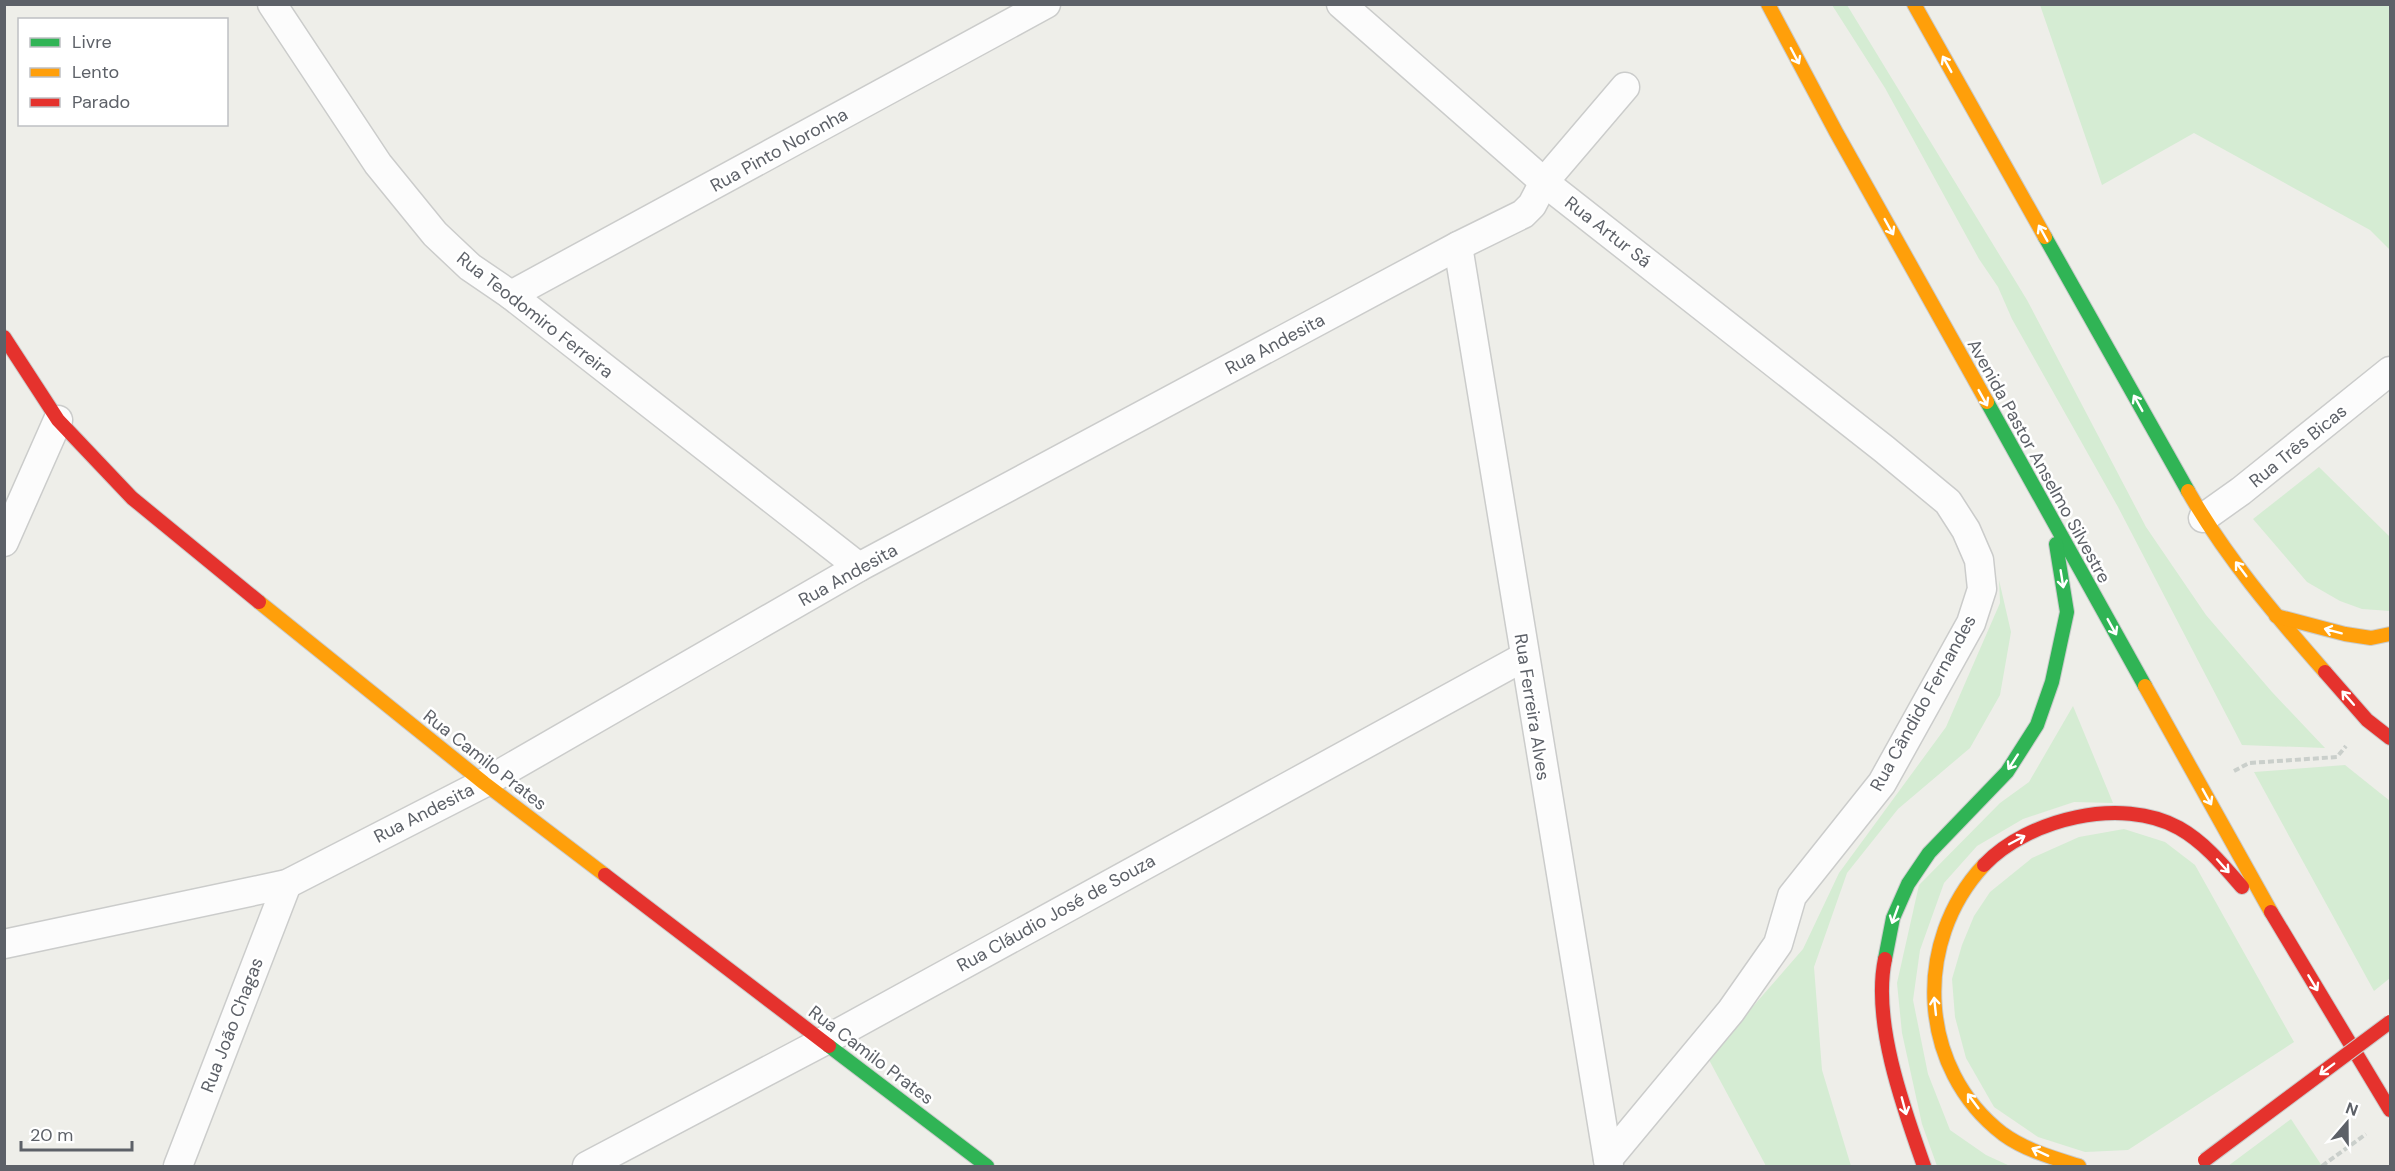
<svg xmlns="http://www.w3.org/2000/svg" width="2395" height="1171" font-family="'DM Sans',sans-serif">
<style>
.green{fill:#d5ecd3}
.lines{fill:none;stroke-linecap:round;stroke-linejoin:round}
.street-casing{stroke:#cbcccb;stroke-width:31}
.fast-casing{stroke:#cacbcb;stroke-width:16}
.slow-casing{stroke:#cacbcb;stroke-width:16}
.jam-casing{stroke:#cacbcb;stroke-width:16}
.path{stroke:#cacfcb;stroke-width:4;stroke-dasharray:6 3;stroke-linecap:butt}
.street{stroke:#fcfcfc;stroke-width:28}
.fast{stroke:#30b455;stroke-width:14}
.slow{stroke:#ff9f0a;stroke-width:14}
.jam{stroke:#e5322d;stroke-width:14}
.jam-bridge-casing{stroke:#cacbcb;stroke-width:16;stroke-linecap:butt}
.jam-bridge{stroke:#e5322d;stroke-width:14}
.oneway{stroke:#fff}
.labels{text-anchor:middle;dominant-baseline:central;stroke-width:5;stroke-linejoin:round;paint-order:stroke}
.street-label{font-size:18px;fill:#5d6168;stroke:#fff}
</style>
<rect width="100%" height="100%" fill="#eeeee9"/>
<g class="green">
<path d="M1832,5H1847L2027,300L2146,527L2206,615L2272,692L2325,748L2242,745L2118,507L2012,319L1998,287L1979,259L1885,88Z"/>
<path d="M2040,5H2390V250L2370,230L2194,133L2102,185Z"/>
<path d="M2319,467L2390,537V611L2362,609L2340,601L2307,582L2253,519Z"/>
<path d="M1999,580L2011,632L2000,695L1970,748L1898,809L1847,873L1814,967L1822,1070L1851,1166H1766L1708,1058L1803,949L1839,873L1946,727L2000,603Z"/>
<path d="M2073,706L2113,803L2074,802L2023,819L1977,846L1944,883L1920,950L1913,1000L1928,1074L1950,1130L1986,1155L2010,1166H1937L1922,1124L1902,1033L1897,983L1919,885L2000,803L2029,782Z"/>
<path d="M2345,765L2390,801V978L2374,991L2254,772Z"/>
<path d="M2124,829L2165,842L2195,865L2294,1042L2128,1150L2085,1152L2038,1137L1994,1107L1966,1058L1955,1017L1952,979L1962,945L1974,916L1990,892L2032,858L2079,837Z"/>
<path d="M2291,1119L2322,1166H2228Z"/>
</g>
<g class="lines">
<defs>
<g id="street">
<path d="M272,4L378,164L435,234L470,267L511,295L859,567"/>
<path d="M1341,4L1544,182L1884,449L1948,502L1966,530L1979,560L1982,589L1971,623L1882,783L1792,896L1778,944L1731,1011L1608,1159"/>
<path d="M1458,246L1609,1166"/>
<path d="M511,295L1046,4"/>
<path d="M2203,518L2241,491L2390,371"/>
<path d="M4,542L58,420"/>
<path d="M4,944L287,884L484,783L859,567L1458,246L1523,214L1532,205L1544,182L1625,87"/>
<path d="M178,1166L287,884"/>
<path d="M587,1166L824,1041L1524,657"/>
</g>
<g id="fast">
<path d="M2045,237L2188,491"/>
<path d="M1987,402L2145,686"/>
<path d="M1885,959L1893,918L1908,884L1929,853L2007,772L2037,725L2052,682L2067,612L2056,544"/>
<path d="M829,1046L987,1166"/>
</g>
<g id="slow">
<path d="M1768,4L1836,132L1987,402"/>
<path d="M1914,4L2045,237"/>
<path d="M2188,491C2225,556 2275,615 2325,672"/>
<path d="M259,602L484,783L605,875"/>
<path d="M2276,616L2345,634L2371,638L2390,634"/>
<path d="M2145,686L2271,912"/>
<path d="M1984,865C1912,942 1918,1069 2003,1134C2025,1150 2053,1158 2079,1166"/>
</g>
<g id="jam">
<path d="M4,337L58,420L132,498L259,602"/>
<path d="M2325,672L2367,720L2390,738"/>
<path d="M1984,865C2028,819 2121,796 2179,828C2204,842 2223,865 2242,887"/>
<path d="M605,875L829,1046"/>
<path d="M2271,912L2390,1110"/>
<path d="M1885,959C1872,1021 1903,1107 1924,1166"/>
</g>
</defs>
<use href="#street" class="street-casing"/>
<use href="#fast" class="fast-casing"/>
<use href="#slow" class="slow-casing"/>
<use href="#jam" class="jam-casing"/>
<g class="path">
<path d="M2234,771L2249,763L2337,757L2346,746"/>
<path d="M2322,1166L2366,1134"/>
</g>
<use href="#street" class="street"/>
<use href="#fast" class="fast"/>
<use href="#slow" class="slow"/>
<use href="#jam" class="jam"/>
<defs>
<path id="jam-bridge" d="M2205,1160L2390,1022"/>
</defs>
<use href="#jam-bridge" class="jam-bridge-casing"/>
<use href="#jam-bridge" class="jam-bridge"/>
</g>
<defs><path id="oneway-shaft" d="M-6 0H5M1.5-3L5.5 0L1.5 3" fill="none" stroke-width="1.6" stroke-linecap="round" stroke-linejoin="round" transform="scale(1.5)"/></defs>
<g class="oneway">
<use href="#oneway-shaft" transform="translate(1795 56) rotate(62)"/>
<use href="#oneway-shaft" transform="translate(1947 64) rotate(-119)"/>
<use href="#oneway-shaft" transform="translate(1889 227) rotate(61)"/>
<use href="#oneway-shaft" transform="translate(2043 233) rotate(-119)"/>
<use href="#oneway-shaft" transform="translate(1983 398) rotate(61)"/>
<use href="#oneway-shaft" transform="translate(2138 403) rotate(-119)"/>
<use href="#oneway-shaft" transform="translate(2241 569) rotate(-127)"/>
<use href="#oneway-shaft" transform="translate(2062 579) rotate(81)"/>
<use href="#oneway-shaft" transform="translate(2112 627) rotate(61)"/>
<use href="#oneway-shaft" transform="translate(2333 631) rotate(-165)"/>
<use href="#oneway-shaft" transform="translate(2348 698) rotate(-131)"/>
<use href="#oneway-shaft" transform="translate(2013 762) rotate(123)"/>
<use href="#oneway-shaft" transform="translate(2207 797) rotate(61)"/>
<use href="#oneway-shaft" transform="translate(2017 840) rotate(-28)"/>
<use href="#oneway-shaft" transform="translate(2223 866) rotate(48)"/>
<use href="#oneway-shaft" transform="translate(1895 915) rotate(110)"/>
<use href="#oneway-shaft" transform="translate(2313 983) rotate(59)"/>
<use href="#oneway-shaft" transform="translate(1935 1006) rotate(-96)"/>
<use href="#oneway-shaft" transform="translate(2327 1069) rotate(143)"/>
<use href="#oneway-shaft" transform="translate(1973 1101) rotate(-127)"/>
<use href="#oneway-shaft" transform="translate(1904 1106) rotate(75)"/>
<use href="#oneway-shaft" transform="translate(2040 1152) rotate(-155)"/>
</g>
<g class="labels">
<g class="street-label">
<text transform="translate(779 150) rotate(-29)">Rua Pinto Noronha</text>
<text transform="translate(1608 232) rotate(38)">Rua Artur Sá</text>
<text transform="translate(535 315) rotate(38)">Rua Teodomiro Ferreira</text>
<text transform="translate(1275 344) rotate(-28)">Rua Andesita</text>
<text transform="translate(2298 446) rotate(-39)">Rua Três Bicas</text>
<text transform="translate(2039 461) rotate(61)">Avenida Pastor Anselmo Silvestre</text>
<text transform="translate(848 575) rotate(-29)">Rua Andesita</text>
<text transform="translate(1923 703) rotate(-61)">Rua Cândido Fernandes</text>
<text transform="translate(1532 707) rotate(81)">Rua Ferreira Alves</text>
<text transform="translate(485 760) rotate(38)">Rua Camilo Prates</text>
<text transform="translate(424 813) rotate(-27)">Rua Andesita</text>
<text transform="translate(1056 913) rotate(-29)">Rua Cláudio José de Souza</text>
<text transform="translate(232 1025) rotate(-69)">Rua João Chagas</text>
<text transform="translate(871 1055) rotate(37)">Rua Camilo Prates</text>
</g>
</g>
<rect width="2395" height="1171" fill="none" stroke="#5d6168" stroke-width="12"/>
<rect x="18" y="18" width="210" height="108" fill="#ffffff" stroke="#bec0c3" stroke-width="1.5"/>
<rect x="30" y="38" width="30" height="9" fill="#30b455" stroke="#bec0c3" stroke-width="1.5"/>
<text x="72" y="48" font-size="18" fill="#5d6168">Livre</text>
<rect x="30" y="68" width="30" height="9" fill="#ff9f0a" stroke="#bec0c3" stroke-width="1.5"/>
<text x="72" y="78" font-size="18" fill="#5d6168">Lento</text>
<rect x="30" y="98" width="30" height="9" fill="#e5322d" stroke="#bec0c3" stroke-width="1.5"/>
<text x="72" y="108" font-size="18" fill="#5d6168">Parado</text>
<g transform="translate(2347 1123) rotate(20)" stroke="#ffffff" stroke-width="4.5" paint-order="stroke">
<path d="M0-4.5L10 22L0 15L-10 22Z" fill="#5d6168"/>
<text y="-9" font-size="16" font-weight="bold" text-anchor="middle" fill="#5d6168">N</text>
</g>
<path d="M21 1141v9h111v-9" fill="none" stroke="#5d6168" stroke-width="3"/>
<text x="30" y="1141" font-size="18" fill="#5d6168" stroke="#ffffff" stroke-width="4.5" paint-order="stroke">20 m</text>
</svg>
